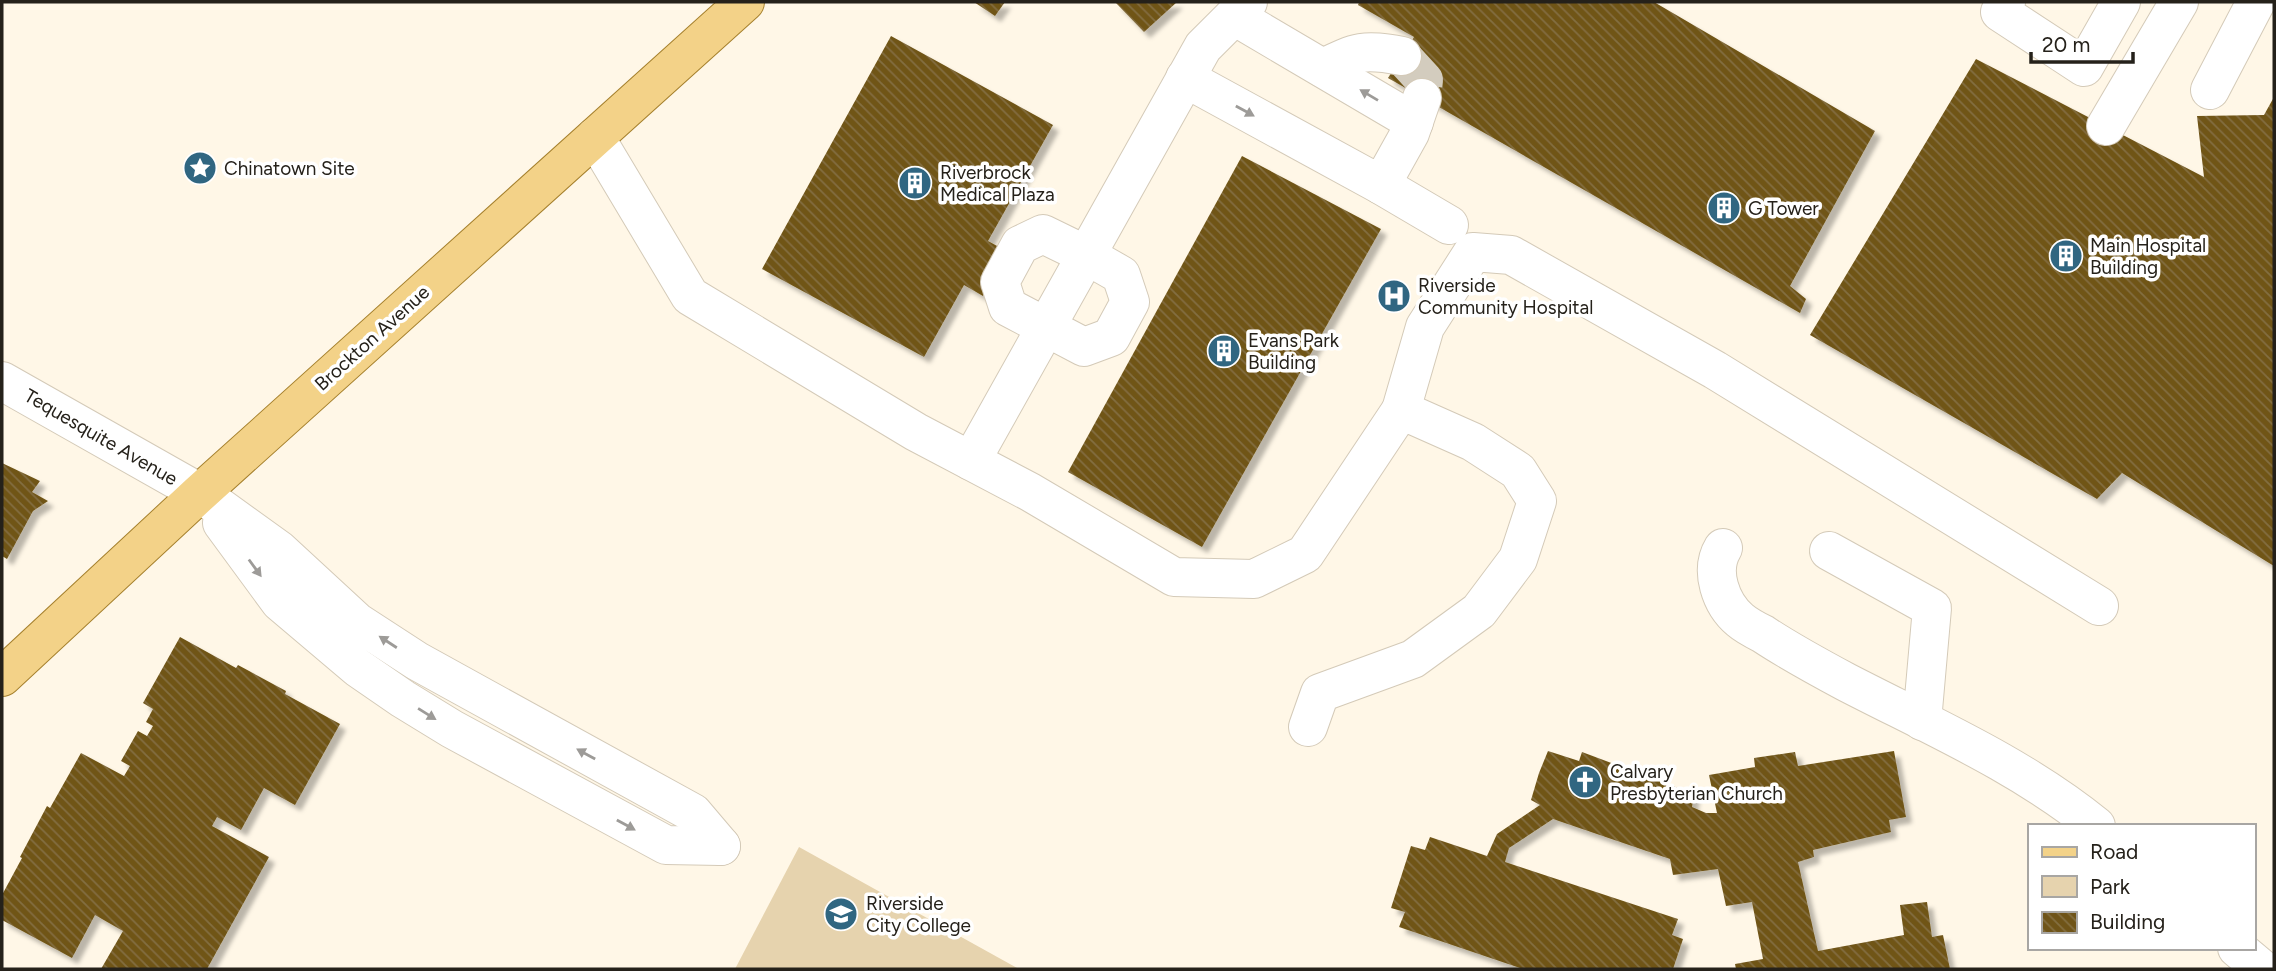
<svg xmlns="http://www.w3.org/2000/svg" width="2276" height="971" font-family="Figtree,sans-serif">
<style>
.park{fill:#e6d3ae}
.building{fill:url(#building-back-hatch);filter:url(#shadow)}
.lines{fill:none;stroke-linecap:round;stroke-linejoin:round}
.minor-tunnel{stroke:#d3ccbe;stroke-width:38;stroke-dasharray:38 19;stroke-linecap:butt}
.minor-casing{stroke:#d4cab8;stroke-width:40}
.major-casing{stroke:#a6812e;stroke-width:40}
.minor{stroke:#fff;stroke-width:38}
.major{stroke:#f3d288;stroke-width:38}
.oneway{fill:#9d9b98}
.labels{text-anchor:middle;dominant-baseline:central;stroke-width:7;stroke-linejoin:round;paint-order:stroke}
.poi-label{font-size:19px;fill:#25211a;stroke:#fff;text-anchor:start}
.street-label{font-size:19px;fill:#25211a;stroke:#fff}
</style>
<defs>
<pattern id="building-back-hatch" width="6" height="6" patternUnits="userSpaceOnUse" patternTransform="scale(1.75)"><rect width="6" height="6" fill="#6f5418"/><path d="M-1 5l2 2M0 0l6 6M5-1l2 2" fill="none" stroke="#836e40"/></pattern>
<filter id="shadow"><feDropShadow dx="6" dy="6" stdDeviation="2" flood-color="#0004"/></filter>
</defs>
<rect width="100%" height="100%" fill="#fff7e7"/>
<path class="park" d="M799,847L1019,969H735Z"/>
<g class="building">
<path d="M974,2H1005L995,16Z"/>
<path d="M1115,2H1177L1144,32Z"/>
<path d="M1359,2H1654L1875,131L1790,286L1806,299L1800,313L1388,78L1414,37L1358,5Z"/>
<path d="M891,36L1053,125L988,241L1008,252L983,296L964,285L924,357L762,269Z"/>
<path d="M1976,59L2204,177L2197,116L2264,115L2274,97V566L2122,473L2097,499L1810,335Z"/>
<path d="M1242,156L1381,229L1202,547L1068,472Z"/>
<path d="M2,463L40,481L32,492L48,501L33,511L7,559L2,556Z"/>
<path d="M180,637L236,668L238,665L286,691L285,694L340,724L295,805L264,788L241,830L217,817L212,826L269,857L207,969H101L123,931L95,915L72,958L2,920V895L22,858L20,857L47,806L50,808L81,753L124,776L130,766L121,761L138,731L147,736L153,726L146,722L153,709L143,703Z"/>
<path d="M1548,751L1579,761L1582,752L1694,794L1692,807L1706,813H1717L1709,775L1755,767L1754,758L1795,752L1798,766L1894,751L1906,817L1889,820L1891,832L1813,850L1814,857L1798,862L1818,951L1904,935L1900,905L1927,902L1932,937L1943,935L1950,969H1736L1735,964L1763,959L1752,902L1726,906L1718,869L1673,875L1670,859L1553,819L1509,848L1505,862L1678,919L1672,935L1683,939L1673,969H1523L1399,927L1405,912L1391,908L1411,846L1425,850L1430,837L1487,856L1497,834L1540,805L1531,800L1539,773Z"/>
</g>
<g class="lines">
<path class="minor-tunnel" d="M1402,56L1424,80L1422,98"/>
<defs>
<g id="minor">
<path d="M2006,2L2000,12L2084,67L2121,2"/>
<path d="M1234,16L1414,122"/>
<path d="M1323,68C1358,51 1363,49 1402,56"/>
<path d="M1185,78L1381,185L1410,133L1422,98"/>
<path d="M2210,90L2256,2"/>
<path d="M2106,126L2179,2"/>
<path d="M595,137L690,296L916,432L1030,492L1174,577L1254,579L1305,554L1401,410L1473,442L1518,471L1537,501L1518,559L1479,611L1413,659L1320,693L1308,727"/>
<path d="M1381,185L1449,225"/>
<path d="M1043,234L1086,255L1121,275L1130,302L1111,337L1084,347L1008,307L1000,282L1020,245Z"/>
<path d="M2,381L200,493L279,550L357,622L417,661L693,813L721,846"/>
<path d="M1401,410L1425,327L1473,252L1511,255L1715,370L2099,606"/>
<path d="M971,461L1203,47L1248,2"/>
<path d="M222,523L280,602L358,668L403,699L452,729L666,845L721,846"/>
<path d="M1723,548C1709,571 1721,604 1740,620C1747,626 1755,630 1763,634C1790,652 1818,667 1846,682C1931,726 2021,765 2096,826"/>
<path d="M1829,551L1932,608L1922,721"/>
<path d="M2237,948L2262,969"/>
</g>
<path id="major" d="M2,677L200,493L745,2"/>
</defs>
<use href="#minor" class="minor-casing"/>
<use href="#major" class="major-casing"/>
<use href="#minor" class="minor"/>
<use href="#major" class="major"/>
</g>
<defs><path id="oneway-solid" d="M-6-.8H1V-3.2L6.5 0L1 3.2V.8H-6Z" transform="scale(1.75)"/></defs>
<g class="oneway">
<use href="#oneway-solid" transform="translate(1369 95) rotate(-149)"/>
<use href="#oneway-solid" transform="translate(1245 111) rotate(29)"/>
<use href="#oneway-solid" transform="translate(255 568) rotate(54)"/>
<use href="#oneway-solid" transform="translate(388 642) rotate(-147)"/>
<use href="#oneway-solid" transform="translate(427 714) rotate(32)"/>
<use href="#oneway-solid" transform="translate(586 754) rotate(-151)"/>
<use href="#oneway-solid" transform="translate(626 825) rotate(29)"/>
</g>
<defs>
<symbol id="sight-disc" viewBox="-11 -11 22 22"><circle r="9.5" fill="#306681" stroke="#fff"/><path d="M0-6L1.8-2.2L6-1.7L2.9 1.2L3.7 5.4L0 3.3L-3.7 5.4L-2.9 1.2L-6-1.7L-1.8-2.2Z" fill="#fff"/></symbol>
<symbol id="building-disc" viewBox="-11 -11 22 22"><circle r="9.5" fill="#306681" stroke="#fff"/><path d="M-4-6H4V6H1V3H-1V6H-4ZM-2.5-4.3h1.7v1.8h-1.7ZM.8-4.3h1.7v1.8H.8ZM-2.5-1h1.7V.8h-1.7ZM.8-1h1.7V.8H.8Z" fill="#fff"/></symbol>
<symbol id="hospital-disc" viewBox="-11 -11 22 22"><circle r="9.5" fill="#306681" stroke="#fff"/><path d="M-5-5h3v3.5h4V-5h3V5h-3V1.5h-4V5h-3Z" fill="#fff"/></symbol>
<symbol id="church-disc" viewBox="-11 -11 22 22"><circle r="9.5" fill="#306681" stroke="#fff"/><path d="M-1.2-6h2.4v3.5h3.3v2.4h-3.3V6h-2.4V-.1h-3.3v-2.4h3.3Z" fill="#fff"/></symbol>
<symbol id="university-disc" viewBox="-11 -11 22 22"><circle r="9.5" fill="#306681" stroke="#fff"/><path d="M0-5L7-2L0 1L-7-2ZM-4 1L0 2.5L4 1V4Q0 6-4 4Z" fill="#fff"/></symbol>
</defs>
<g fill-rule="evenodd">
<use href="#sight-disc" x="181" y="149" width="38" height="38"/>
<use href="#building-disc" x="896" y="164" width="38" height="38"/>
<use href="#building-disc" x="1705" y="189" width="38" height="38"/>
<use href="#building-disc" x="2047" y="237" width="38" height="38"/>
<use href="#hospital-disc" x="1375" y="277" width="38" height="38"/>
<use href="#building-disc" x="1205" y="332" width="38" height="38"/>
<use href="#church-disc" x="1566" y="763" width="38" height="38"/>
<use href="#university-disc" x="822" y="895" width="38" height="38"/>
</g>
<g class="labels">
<g class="poi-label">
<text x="224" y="168">Chinatown Site</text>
<text x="940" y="172">Riverbrock<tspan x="940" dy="22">Medical Plaza</tspan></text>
<text x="1748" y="208">G Tower</text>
<text x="2090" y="245">Main Hospital<tspan x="2090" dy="22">Building</tspan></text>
<text x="1418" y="285">Riverside<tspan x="1418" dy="22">Community Hospital</tspan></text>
<text x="1248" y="340">Evans Park<tspan x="1248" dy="22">Building</tspan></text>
<text x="1610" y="771">Calvary<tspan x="1610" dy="22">Presbyterian Church</tspan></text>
<text x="866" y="903">Riverside<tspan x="866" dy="22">City College</tspan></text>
</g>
<g class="street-label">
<text transform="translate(372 338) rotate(-42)">Brockton Avenue</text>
<text transform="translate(101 437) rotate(30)">Tequesquite Avenue</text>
</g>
</g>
<rect width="2276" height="971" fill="none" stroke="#25211a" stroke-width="7"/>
<rect x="2028" y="824" width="228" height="126" fill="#ffffff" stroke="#a8a6a3" stroke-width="2"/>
<rect x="2042" y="847" width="35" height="10" fill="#f3d288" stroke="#a8a6a3" stroke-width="2"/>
<text x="2090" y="859" font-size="21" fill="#25211a">Road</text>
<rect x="2042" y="876" width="35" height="21" fill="#e6d3ae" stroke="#a8a6a3" stroke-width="2"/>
<text x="2090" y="894" font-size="21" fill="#25211a">Park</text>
<rect x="2042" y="912" width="35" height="21" fill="url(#building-back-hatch)" stroke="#a8a6a3" stroke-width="2"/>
<text x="2090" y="929" font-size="21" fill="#25211a">Building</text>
<path d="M2031 52v10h102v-10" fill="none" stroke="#25211a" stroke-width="3.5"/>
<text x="2042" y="52" font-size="21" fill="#25211a" stroke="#ffffff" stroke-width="5" paint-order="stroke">20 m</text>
</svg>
